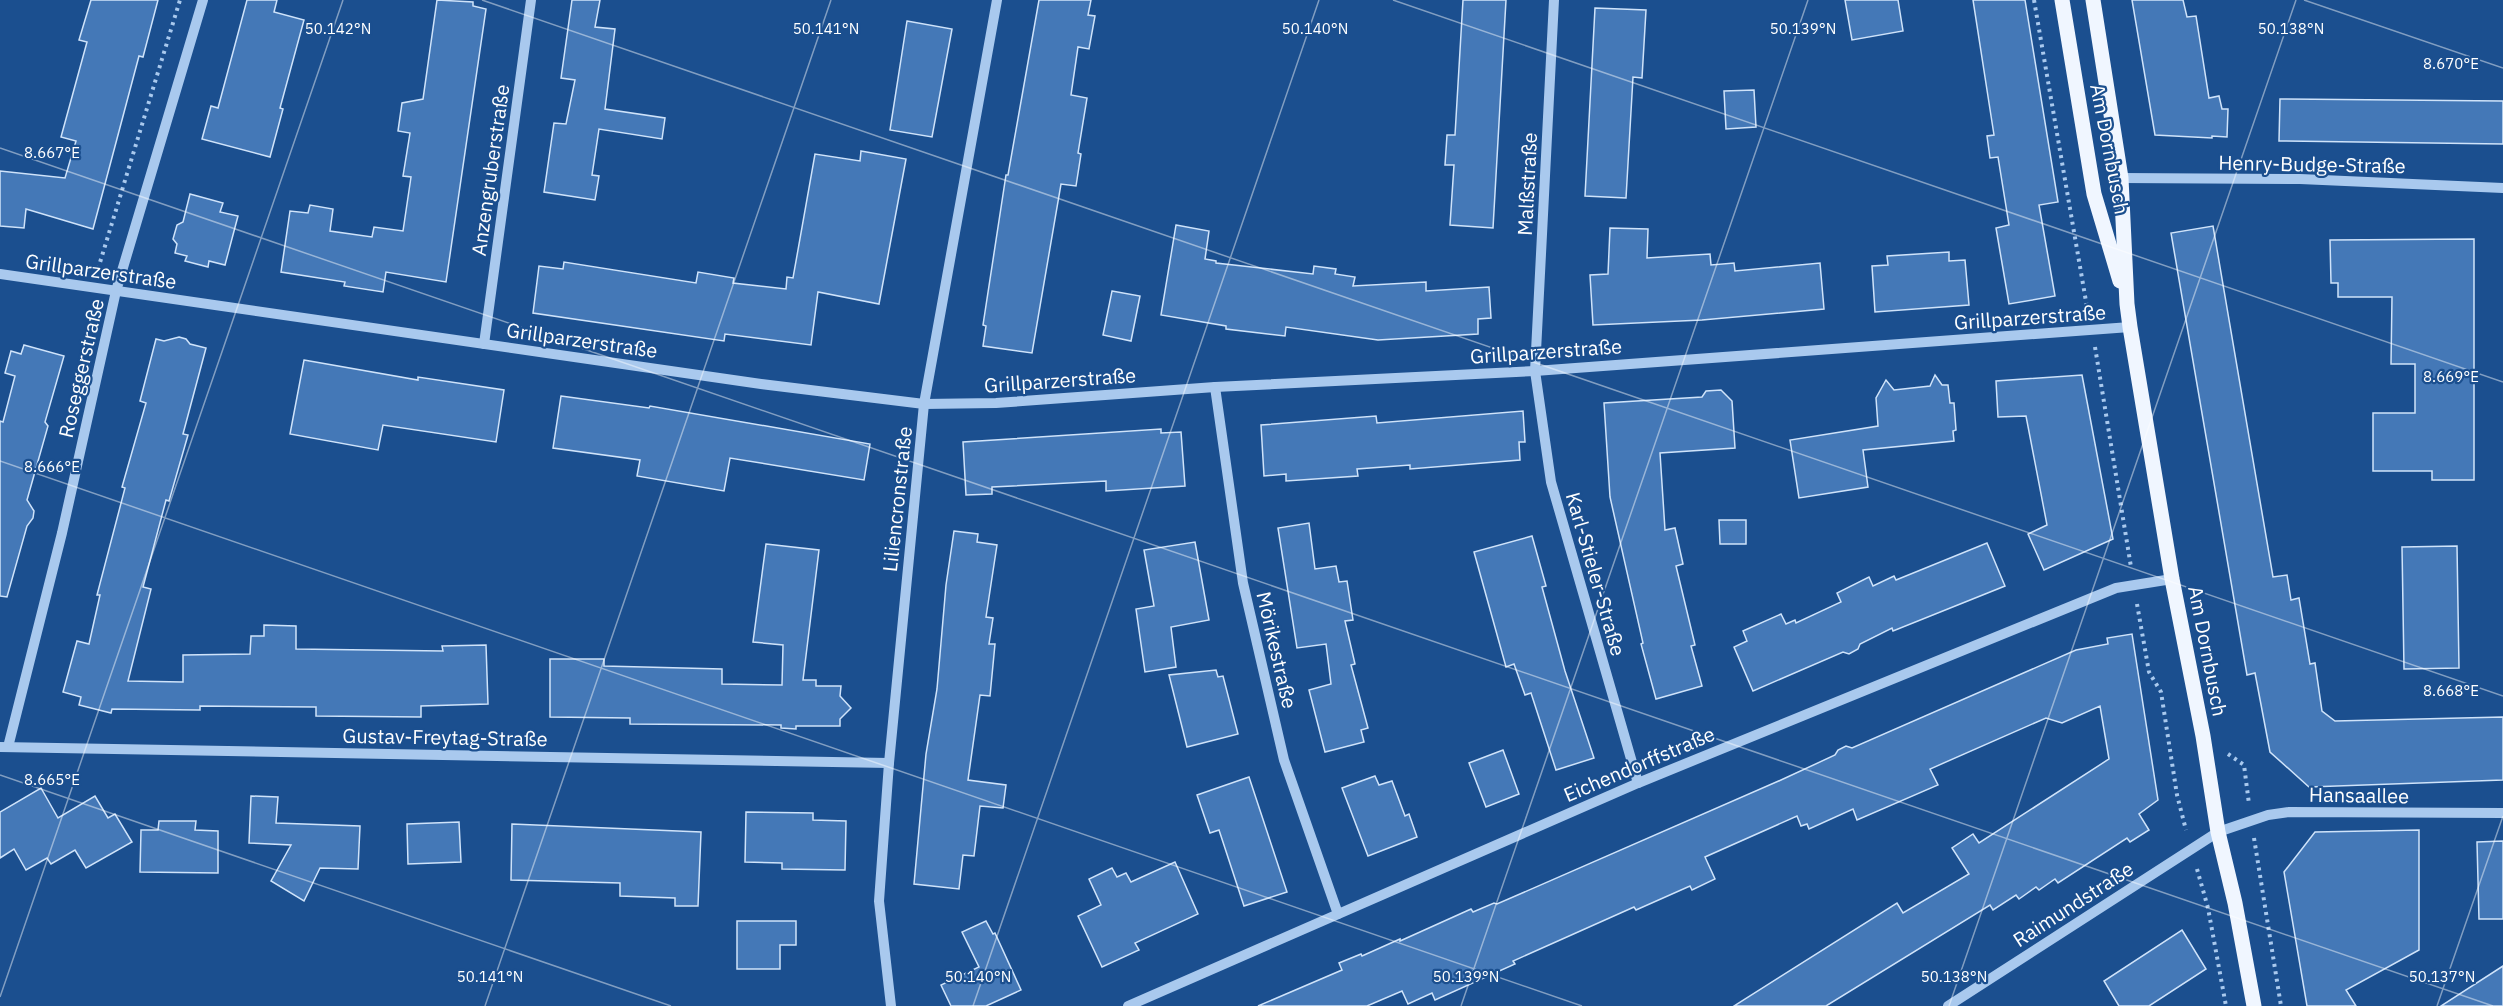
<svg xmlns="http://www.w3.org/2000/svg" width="2503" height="1006" font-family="'IBM Plex Sans',sans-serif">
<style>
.building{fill:#4478b7;stroke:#cfe3fa;stroke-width:1.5}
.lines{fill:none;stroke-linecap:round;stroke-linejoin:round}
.path{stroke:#a9c9ee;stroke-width:4;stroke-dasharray:3 4.5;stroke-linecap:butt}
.minor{stroke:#a9c9ee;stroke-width:10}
.major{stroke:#f0f6ff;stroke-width:15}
.ticks{fill:none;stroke:#fff;stroke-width:1.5;stroke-opacity:0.45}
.labels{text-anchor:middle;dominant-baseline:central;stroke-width:4.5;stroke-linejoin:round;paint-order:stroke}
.street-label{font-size:20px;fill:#fff;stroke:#1b4f8f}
.ticks-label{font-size:15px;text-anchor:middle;fill:#fff;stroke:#1b4f8f;stroke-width:4.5;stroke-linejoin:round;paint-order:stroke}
</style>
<rect width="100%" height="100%" fill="#1b4f8f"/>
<g class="building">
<path d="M91,0H158L143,57L139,56L93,229L26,209L24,228L0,226V171L65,178L76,141L61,137L87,42L79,40Z"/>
<path d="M247,0H277L274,12L304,20L280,108L283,109L270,157L202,139L211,106L218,108Z"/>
<path d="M437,0L473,2V6L486,9L446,282L386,272L383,292L344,286L345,282L281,272L290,211L308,213L310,205L333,209L330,231L372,237L374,227L403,231L411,177L403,176L410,133L398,131L402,103L423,99Z"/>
<path d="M572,0H600L595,27L615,29L605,109L665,118L662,139L599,129L592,175L599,176L595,200L544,192L554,123L566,124L575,80L561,78Z"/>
<path d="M1039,0H1091L1088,15L1095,16L1089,49L1078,47L1071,95L1087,98L1078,153L1081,154L1076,186L1061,184L1032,353L983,346L986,326L983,325L1006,175H1008Z"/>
<path d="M1463,0H1506L1493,228L1450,225L1454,165H1445L1447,135H1455Z"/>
<path d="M1845,0H1898L1903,31L1852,40Z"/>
<path d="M1973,0H2025L2058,202L2039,205L2055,296L2009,304L1996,228L2009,225L1998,157L1990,158L1987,136L1994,135Z"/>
<path d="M2132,0H2183L2187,17L2196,16L2209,98L2219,96L2222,109H2228L2227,137L2212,136V138L2155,135Z"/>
<path d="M1595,8L1646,10L1642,78L1633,77L1626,198L1585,196Z"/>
<path d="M907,21L952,29L932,137L890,130Z"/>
<path d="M1754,90L1756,127L1726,129L1724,91Z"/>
<path d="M2280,99L2503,101V144L2279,141Z"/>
<path d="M861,151L906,159L879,304L818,292L811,345L725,334L724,341L533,313L539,266L563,269L564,262L696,283L698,272L734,278L733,283L786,289L787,277L793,278L815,154L860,161Z"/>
<path d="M190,194L223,203L220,212L238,216L225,265L209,261L208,267L185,261L187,256L175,253L177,244L173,239L177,225L183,222Z"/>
<path d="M1176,225L1209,231L1205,259L1216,261V263L1313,274L1314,266L1336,269L1335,274L1355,277L1353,286L1426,282V291L1489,287L1491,318L1478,319V334L1378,340L1286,327L1285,336L1226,329V326L1161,315Z"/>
<path d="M2213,226L2273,577L2287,575L2291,600L2299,598L2310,664L2315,663L2322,711L2335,721L2503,717V780L2309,787L2270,752L2255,673L2247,675L2171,233Z"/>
<path d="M1610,228L1648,229L1647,258L1710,254L1711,265L1734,263L1735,271L1820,263L1824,309L1702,320L1593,325L1590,275L1608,274Z"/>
<path d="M2474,239V480H2432V471H2373V413H2415V364H2391L2392,297H2338V283H2331L2330,240Z"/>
<path d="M1949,252V261L1965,260L1969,305L1875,312L1872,266L1888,265L1887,256Z"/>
<path d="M1112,291L1140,296L1131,341L1103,335Z"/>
<path d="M179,337L186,339L190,344L206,348L183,434L188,435L169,501L166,500L143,587L151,589L128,681L183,682V655L250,654L251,636H264V625L296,626V649L443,651L442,646L486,645L488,704L421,706V717L316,716V707L200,706V710L112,709L111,713L79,705L81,697L63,692L77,641L89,644L100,595H97L125,488L122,487L146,403L140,401L156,339L164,341Z"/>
<path d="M24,345L64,356L45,422L48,426L27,500L34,511L33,518L27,526L7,597L0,596V421L3,422L15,376L5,373L11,351L21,354Z"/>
<path d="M304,360L418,380V377L504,390L496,442L383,425L378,450L290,434Z"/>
<path d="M1935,375L1942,385H1948L1950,403H1954L1956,430L1953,431L1954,441L1863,450L1868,487L1799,498L1790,440L1878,426L1876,398L1886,380L1894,390L1930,386Z"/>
<path d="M2082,375L2113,539L2044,570L2028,534L2047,525L2026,416L1998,417L1996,381Z"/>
<path d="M1721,390L1732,401L1735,448L1660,453L1665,530L1675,528L1683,564L1676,566L1695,645L1691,646L1702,686L1656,699L1641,644L1643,643L1610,497L1604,403L1702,397L1706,391Z"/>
<path d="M561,396L649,408L650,406L870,444L864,480L730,458L724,491L637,476L640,460L553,448Z"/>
<path d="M1523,411L1525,442H1519L1520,460L1410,469V465L1357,469L1358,476L1286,481V474L1264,476L1261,425L1376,416L1377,423Z"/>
<path d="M1161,429V433L1181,432L1185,486L1106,491V481L992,487V494L966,495L963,442Z"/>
<path d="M1719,520H1746V544H1720Z"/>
<path d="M1309,523L1315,569L1336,566L1339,582L1347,581L1353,620L1345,621L1355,664L1351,665L1368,728L1361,730L1364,742L1325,752L1309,690L1331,684L1326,644L1297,648L1278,528Z"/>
<path d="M954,531L978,534L977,542L997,545L986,617L993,618L989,644H995L990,696L980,695L968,780L1006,785L1003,808L980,806L974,856L963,855L959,889L914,884L926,754L937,689L946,585Z"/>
<path d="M1532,536L1546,586L1542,587L1565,671L1594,758L1556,770L1531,693L1525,695L1514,664L1506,667L1474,552Z"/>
<path d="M1195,542L1209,620L1171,627L1176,667L1145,672L1136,609L1154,606L1144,550Z"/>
<path d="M1987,543L2005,586L1893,631L1892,628L1860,644L1858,649L1849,654L1843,652L1753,691L1734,647L1747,641L1743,631L1781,614L1786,624L1795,620L1796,623L1841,602L1837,593L1869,577L1873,586L1894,576L1896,580Z"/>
<path d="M766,544L819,550L803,680H816V686H841L840,696L851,708L840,719V726H796V729L781,728V725L630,724V718L550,717V659H604V666L722,669V684L782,685L783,645L753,642Z"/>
<path d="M2457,546L2459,668L2404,669L2402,547Z"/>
<path d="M2132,634L2158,800L2139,814L2149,830L2130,842L2127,838L2058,883L2055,879L2039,890L2036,887L2019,899L2016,895L1993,910L1990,905L1826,1006H1734L1897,903L1903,913L1969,874L1952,848L1973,834L1979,843L2109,759L2100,706L2062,723L2046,718L1930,769L1938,785L1857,820L1853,809L1809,829L1807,824L1801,826L1797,816L1777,825L1705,857L1715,879L1692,890L1690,886L1636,910L1634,907L1513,961L1515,964L1435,1000L1432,993L1408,1004L1402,991L1367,1006H1258L1342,970L1339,963L1361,954L1362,956L1400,939V941L1471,909L1473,912L1494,903L1497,904L1781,780L1835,755L1838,750L1846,746L1852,748L2076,650L2108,644L2107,638Z"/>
<path d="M1216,670L1218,677L1223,676L1238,734L1187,747L1169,675Z"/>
<path d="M1503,750L1519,794L1486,807L1469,763Z"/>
<path d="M1375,776L1379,785L1392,781L1405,816L1409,814L1417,837L1368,856L1342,788Z"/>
<path d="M1249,777L1287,892L1244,906L1219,830L1210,833L1197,795Z"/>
<path d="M41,788L58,818L95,796L108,818L115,814L132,842L86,868L75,850L51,864L47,858L26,870L14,849L0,858V812Z"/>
<path d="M251,796L278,797L276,823L360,826L358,869L320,868L304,901L271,881L291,845L249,843Z"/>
<path d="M746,812L813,813V820L846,821L845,870L782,869V863L745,862Z"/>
<path d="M159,821H196L195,830L218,831V873L140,872L141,830H158Z"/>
<path d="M459,822L461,862L408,864L407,824Z"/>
<path d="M512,824L701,832L698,906H675V898L620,896V883L511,880Z"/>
<path d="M2419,830V950L2346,990L2356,1006H2307L2284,872L2315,832Z"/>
<path d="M2503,841V919H2479L2477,842Z"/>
<path d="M1175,862L1198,914L1135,943L1139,950L1102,967L1078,916L1101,905L1089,879L1112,868L1117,877L1126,873L1131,882Z"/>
<path d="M737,921H796V945H780V969H737Z"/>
<path d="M986,921L993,934L995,933L1021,990L986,1006H951L941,985L979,967L962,932Z"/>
<path d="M2182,930L2206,969L2149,1006H2119L2104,981Z"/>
<path d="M2503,966V1006H2441Z"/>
</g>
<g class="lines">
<g class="path">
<path d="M2034,0L2088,313"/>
<path d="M98,269L180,0"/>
<path d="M2095,347L2131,567"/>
<path d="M2137,604L2149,672L2161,692L2177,795L2186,830"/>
<path d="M2228,754L2244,765L2249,804"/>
<path d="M2254,838L2281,1006"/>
<path d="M2197,869L2208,908L2226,1006"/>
</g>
<g class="minor">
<path d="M1554,0L1535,371L1551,482L1638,783"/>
<path d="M2121,178L2300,179L2503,188"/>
<path d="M0,274L761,384L924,404L996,403L1215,387L1535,371L2130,327"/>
<path d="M484,344L531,0"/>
<path d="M1215,387L1243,583L1284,760L1338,914"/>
<path d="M0,747L889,763"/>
<path d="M8,747L62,533L116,291L203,0"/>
<path d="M891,1006L879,901L889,763L924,404L997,0"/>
<path d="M1128,1006L1638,783L2116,588L2172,579"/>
<path d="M1948,1006L2218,832L2268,815L2289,812L2503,813"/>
</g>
<g class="major">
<path d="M2062,0L2094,194L2120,281"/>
<path d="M2093,0L2121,178L2127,304L2130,327L2172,579L2203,736L2218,832L2235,903L2254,1006"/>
</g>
</g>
<path class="ticks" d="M482,0L2503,696M1393,0L2503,382M2304,0L2503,68M0,148L2493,1006M0,461L1582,1006M0,775L671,1006M0,997L343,0M485,1006L831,0M973,1006L1319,0M1461,1006L1808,0M1949,1006L2296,0M2437,1006L2503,816"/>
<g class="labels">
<g class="street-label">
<text transform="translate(2110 149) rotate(79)">Am Dornbusch</text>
<text transform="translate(2312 164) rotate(1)">Henry-Budge-Straße</text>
<text transform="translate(490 170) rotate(-82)">Anzengruberstraße</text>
<text transform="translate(1527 184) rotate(-87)">Malßstraße</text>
<text transform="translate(101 271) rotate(8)">Grillparzerstraße</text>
<text transform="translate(2030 317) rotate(-4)">Grillparzerstraße</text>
<text transform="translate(582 340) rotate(8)">Grillparzerstraße</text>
<text transform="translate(1546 351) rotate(-4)">Grillparzerstraße</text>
<text transform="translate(81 368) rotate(-77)">Roseggerstraße</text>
<text transform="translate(1060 380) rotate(-4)">Grillparzerstraße</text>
<text transform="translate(897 499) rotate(-84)">Liliencronstraße</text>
<text transform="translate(1596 574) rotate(74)">Karl-Stieler-Straße</text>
<text transform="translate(1277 650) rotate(77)">Mörikestraße</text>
<text transform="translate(2208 651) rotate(79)">Am Dornbusch</text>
<text transform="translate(445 737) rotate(1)">Gustav-Freytag-Straße</text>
<text transform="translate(1639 764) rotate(-23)">Eichendorffstraße</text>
<text transform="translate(2359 795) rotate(1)">Hansaallee</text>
<text transform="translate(2073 904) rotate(-33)">Raimundstraße</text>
</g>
</g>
<g class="ticks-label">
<text x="338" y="34">50.142°N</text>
<text x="826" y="34">50.141°N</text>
<text x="1315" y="34">50.140°N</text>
<text x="1803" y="34">50.139°N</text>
<text x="2291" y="34">50.138°N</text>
<text x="2451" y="69">8.670°E</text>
<text x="52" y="158">8.667°E</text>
<text x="2451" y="382">8.669°E</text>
<text x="52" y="472">8.666°E</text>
<text x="2451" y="696">8.668°E</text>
<text x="52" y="785">8.665°E</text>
<text x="490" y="982">50.141°N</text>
<text x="978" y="982">50.140°N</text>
<text x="1466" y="982">50.139°N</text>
<text x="1954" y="982">50.138°N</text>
<text x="2442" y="982">50.137°N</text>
</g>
</svg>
